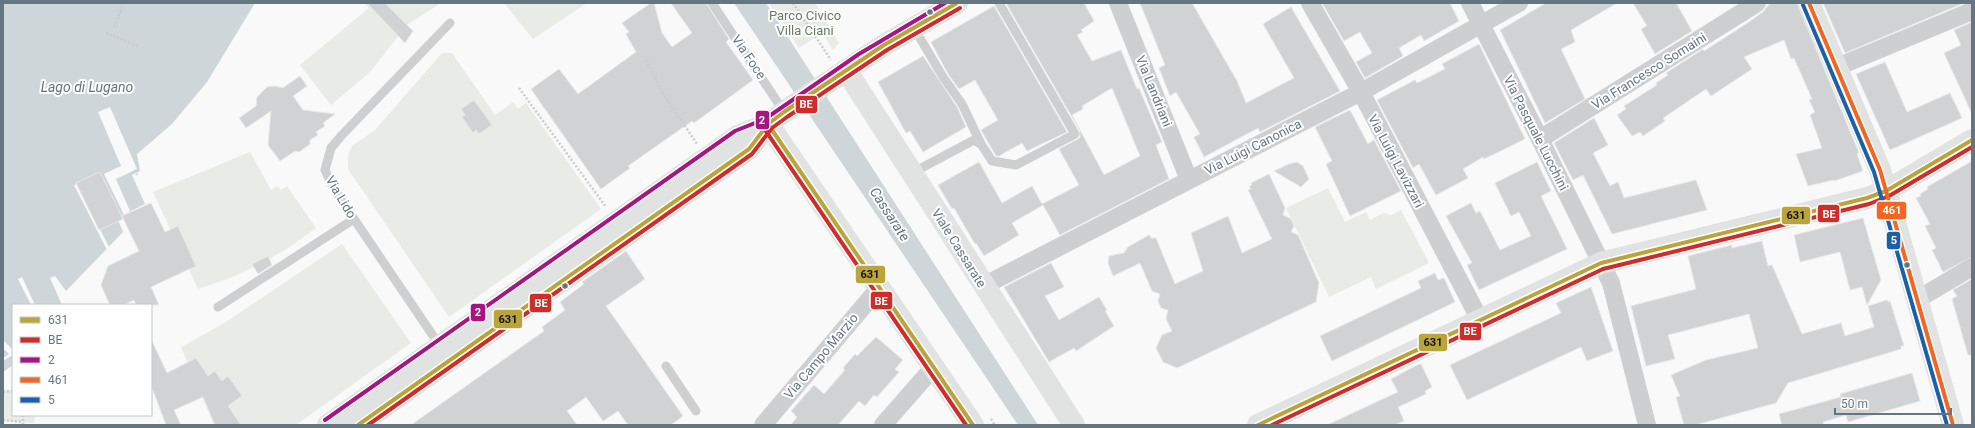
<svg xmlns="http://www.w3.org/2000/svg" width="1975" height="428" font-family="Roboto,sans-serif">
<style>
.green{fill:#e8ebe6}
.water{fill:#ced6d9}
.pier{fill:#f9f9f9}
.building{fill:#d0d2d3;stroke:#e8e8e8;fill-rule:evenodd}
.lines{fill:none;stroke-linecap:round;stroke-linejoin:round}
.path{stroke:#cbcccd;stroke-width:2.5;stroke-dasharray:2 2;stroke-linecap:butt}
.lane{stroke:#cecfd0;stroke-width:9}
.street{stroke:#cecfd0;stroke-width:18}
.secondary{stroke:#e1e2e2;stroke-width:22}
.bus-1-casing{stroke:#fff;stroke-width:7}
.bus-2-casing{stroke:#fff;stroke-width:7}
.bus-3-casing{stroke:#fff;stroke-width:7}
.bus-4-casing{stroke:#fff;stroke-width:7}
.bus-5-casing{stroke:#fff;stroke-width:7}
.bus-1{stroke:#baa53b;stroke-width:4}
.bus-2{stroke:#d02c29;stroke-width:4}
.bus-3{stroke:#a71580;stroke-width:4}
.bus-4{stroke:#f26522;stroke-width:4}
.bus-5{stroke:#1b60ab;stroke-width:4}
.bus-dot{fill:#657683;stroke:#fff;stroke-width:1.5}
.labels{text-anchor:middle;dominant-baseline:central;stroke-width:4;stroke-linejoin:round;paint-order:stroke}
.park-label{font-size:13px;fill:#687a64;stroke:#fff}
.street-label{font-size:13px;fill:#657683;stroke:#fff}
.water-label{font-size:14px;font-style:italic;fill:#60757c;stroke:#fff}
.line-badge{stroke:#fff;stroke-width:1.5}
.badge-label{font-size:11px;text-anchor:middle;font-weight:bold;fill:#fff}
.pale-badge-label{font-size:11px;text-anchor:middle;font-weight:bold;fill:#111}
</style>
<rect width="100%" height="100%" fill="#f9f9f9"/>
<g class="green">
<path d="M365,3H441L407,25L370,72L331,105L300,65L369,8Z"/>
<path d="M504,3H587L533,39Z"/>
<path d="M769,3H815L839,43L833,50L822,33L799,48Z"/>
<path d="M442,53H452L495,115L513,102L518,109L526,103L601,209L449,317L348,169V155L352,146L375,130Z"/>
<path d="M250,152L271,190L277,186L281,190L287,186L316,228L288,248L269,259L267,256L253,264L254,267L230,278L198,289L153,192Z"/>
<path d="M1328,188L1345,222L1366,212L1370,220L1383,213L1391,215L1401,210L1429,263L1376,289L1371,277L1329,297L1286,208Z"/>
<path d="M342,244L411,343L296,425H214L181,347L223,324Z"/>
<path d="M3,390H13V415H35L34,423L3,421Z"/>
</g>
<g class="water">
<path d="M3,3H255L207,82L172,124L137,154L140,171L132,175L145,204L117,218L123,232L66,291L55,276L50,278L62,305H13V365L3,372Z"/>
<path d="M734,3H766L1038,425H1018Z"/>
</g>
<g class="pier">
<path d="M110,107L137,169L116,179L130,211L124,215L104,174L121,166L98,112Z"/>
<path d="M77,184L109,247L107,250L74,185Z"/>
<path d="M22,277L35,305H31L18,279Z"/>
<path d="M3,340L13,350V355L3,361V358L9,354L3,348Z"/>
</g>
<g class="building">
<path d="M367,3H385L413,31L405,43Z"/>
<path d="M651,3H654L662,33L672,47L692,33L671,3H706L729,39L726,42L753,80L694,123L692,121L628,166L630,168L601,189L531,89L559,69L578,94L636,52L626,34L629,32L622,23Z"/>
<path d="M1006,3H1084L1094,21L1081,30L1083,32L1077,35L1092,61L1121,50L1137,89L1139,88L1162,142L1156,145L1169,179L1060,235L1043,205L1012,223L1019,235L984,256L976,243L975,244L954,208L952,209L938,185L979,162L1002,203L1032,186L1042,204L1079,185L1059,149L1078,139L1080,137V131ZM1112,88L1140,156L1104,175L1072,115L1083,109L1082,106Z"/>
<path d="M1140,3H1192L1237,81L1246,103L1294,78L1263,24L1291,7L1340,91L1260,132L1258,128L1204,157L1194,137L1200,134L1176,92L1170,96L1159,68L1165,65Z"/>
<path d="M1322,3H1450L1459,21L1424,41L1421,35L1399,48L1403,56L1365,78L1356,62L1372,53L1360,32L1344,41Z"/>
<path d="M1546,3H1617L1571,30L1575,42L1561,49L1585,99L1545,123L1500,30Z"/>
<path d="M1633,3H1676L1692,31L1655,54L1641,29L1647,26Z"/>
<path d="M1770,3H1797L1859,153L1857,154L1863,171L1834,181L1833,180L1808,186L1796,154L1822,148L1810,115L1815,112L1809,100L1812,99L1794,58L1791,59L1784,40L1744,57L1752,69L1711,96L1706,89L1663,118L1665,121L1643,136L1640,132L1632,136L1617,115L1626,109L1624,106L1657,85L1656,83L1668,75L1666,73L1703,49L1704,51L1746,24L1763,12Z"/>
<path d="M1823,3H1964L1845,53Z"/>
<path d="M994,6L1067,132L1027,151L1022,143L999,156H996L981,130L998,120L975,80L959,89L948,74L931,42Z"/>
<path d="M1972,22V114L1944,53L1961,45L1954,30Z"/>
<path d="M1479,44L1525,139L1484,159L1483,157L1463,169L1468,178L1436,195L1419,164L1413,168L1377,100L1415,80L1417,83L1445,69L1442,64Z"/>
<path d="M923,56L957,107L966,127L923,152L910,131L906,133L878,82Z"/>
<path d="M1885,62L1907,112L1950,93L1962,118L1890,150L1856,74Z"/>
<path d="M300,76L307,86L293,96L303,110L335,114L323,123L325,126L316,132L318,135L310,140V144L299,152L295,151L280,161L268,145L271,111L246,128L239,118L256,106L257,97L267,87L275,86L283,88Z"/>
<path d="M474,100L492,125L479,134L476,130L473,133L462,117L465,115L461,109Z"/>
<path d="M1350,110L1368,144L1374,140L1401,191L1350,216L1326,164L1332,161L1315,127Z"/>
<path d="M1594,118L1608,145L1593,153L1610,186L1618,182L1624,198L1696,180L1707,210L1612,234L1583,175L1573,180L1554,143Z"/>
<path d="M1972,161V257L1943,272L1932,250L1936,248L1925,226L1930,224L1916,198L1921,196L1920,194L1928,189L1927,187Z"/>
<path d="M1297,162L1303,166L1309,179L1301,187L1274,171L1289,164Z"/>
<path d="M1537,162L1551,191L1541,196L1567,249L1479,290L1467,265L1472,263L1446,216L1471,203L1476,213L1480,211L1500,250L1531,236L1519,212L1511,216L1495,183Z"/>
<path d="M100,172L123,219L99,230L76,183Z"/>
<path d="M1269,174L1285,208L1283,215L1291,219L1294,226L1291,232L1298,235L1319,283L1316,302L1177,368L1163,362L1156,348L1162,335L1172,331L1166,319L1168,310L1161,308L1158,301L1160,294L1152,291L1140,263L1113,276L1108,263L1109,256L1124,253L1128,247L1149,235L1151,238H1156L1175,284L1203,271L1191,233L1228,216L1242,253L1272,239L1248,190L1251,189L1249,186L1252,185L1251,183Z"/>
<path d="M151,203L165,232L178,226L196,266L151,287L159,305H136L134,300L123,305H110L101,285L108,266L139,251L122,216Z"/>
<path d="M1863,218L1881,280L1867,305L1862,287L1850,290L1840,252L1800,262L1794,235Z"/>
<path d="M1762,241L1768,266L1772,265L1802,334L1841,323L1845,336L1874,327L1868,306L1887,300L1888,302L1890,301L1904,346H1901V349L1788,383L1776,403L1695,425H1684L1676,397L1680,396L1671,375L1706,360L1758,348L1749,314L1668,335L1675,359L1646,366L1631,306L1696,289L1688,256L1732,245V248Z"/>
<path d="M626,251L645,279L606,306L683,416L671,425H628L618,411L603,421L586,397L567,411L577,425H411L544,331L542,327L565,310L560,302L584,284L582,282Z"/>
<path d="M268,256L272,265L258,274L252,264Z"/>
<path d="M1051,263L1064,287L1045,296L1059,320L1099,297L1107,310L1105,311L1114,326L1076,351L1074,348L1049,362L1004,287Z"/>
<path d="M1435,273L1438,280L1444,278L1455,302L1332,361L1320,336L1421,288L1418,281Z"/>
<path d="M1972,279V355H1968L1952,299L1957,296L1953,290Z"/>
<path d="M1591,287L1613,351L1587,361L1581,347L1467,400L1450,365L1561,313L1556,303Z"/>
<path d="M876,337L903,360L895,369L899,372L877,397L874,395L865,406L859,401L838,425H791L797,417L791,411L814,385L824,394L845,370L843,368L855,354L857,356Z"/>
<path d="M151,339L167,373L196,358L208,376L215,371L222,381L228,376L242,396L228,406L241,425H215L203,397L174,410L181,425H166L151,385Z"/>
<path d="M1421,364L1432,387L1425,391L1426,394L1398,407L1404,421L1394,425H1327L1398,392L1391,379L1417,365Z"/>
<path d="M1912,373L1920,401L1848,422L1846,415L1823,422L1824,425H1782L1779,414L1841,397L1840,394Z"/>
</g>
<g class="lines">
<g class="path">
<path d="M793,3L831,60"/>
<path d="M114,27L124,3"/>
<path d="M106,33L138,46"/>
<path d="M646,60L664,95L697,144"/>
<path d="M519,88L606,207"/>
<path d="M135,170L137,175"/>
<path d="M3,392L13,391"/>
<path d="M23,415V425"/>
<path d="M991,419L995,425"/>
<path d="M3,420L22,422"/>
</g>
<g class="lane">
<path d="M712,3L784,112"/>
<path d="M914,28L943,77L962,104L981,144L992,161L1016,165L1075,134L999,3"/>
<path d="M912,173L974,140L981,144"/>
<path d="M218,307L354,219"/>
<path d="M440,346L354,219L333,187L325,170L331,148L342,135L450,23"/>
<path d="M666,366L696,411"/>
</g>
<g class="street">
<path d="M1118,3L1189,180"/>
<path d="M1310,3L1361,92L1480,320"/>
<path d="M1470,3L1540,139L1611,283L1647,425"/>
<path d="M1837,67L1972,11"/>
<path d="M1540,139L1757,3"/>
<path d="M983,286L1361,92L1519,3"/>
<path d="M1918,299L1972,267"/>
<path d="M763,425L879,288"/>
<path d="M883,425L933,368"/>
</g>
<g class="secondary">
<path d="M1809,3L1880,170L1953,425"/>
<path d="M846,70L1074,425"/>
<path d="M768,124L973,425"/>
<path d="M328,425L738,136L768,124"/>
<path d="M358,425L749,149L768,124L784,112L884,45L957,3"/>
<path d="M1258,425L1601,263L1867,198L1886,191L1972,140"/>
</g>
<defs>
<g id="bus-1">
<path d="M768,124L973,425"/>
<path d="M358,425L749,149L768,124L784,112L884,45L957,3"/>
<path d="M1258,425L1601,263L1867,198L1886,191L1972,140"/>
</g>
<g id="bus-2">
<path d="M763,127L966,425"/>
<path d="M368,425L752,154L772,128L787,117L887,50L960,8"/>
<path d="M1272,425L1603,269L1869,204L1889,196L1972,147"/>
</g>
<path id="bus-3" d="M325,420L735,131L765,119L859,54L945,3"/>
<path id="bus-4" d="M1809,3L1880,170L1953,425"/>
<path id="bus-5" d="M1803,5L1874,172L1947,425"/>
</defs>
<use href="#bus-1" class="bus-1-casing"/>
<use href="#bus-2" class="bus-2-casing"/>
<use href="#bus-3" class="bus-3-casing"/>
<use href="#bus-4" class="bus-4-casing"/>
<use href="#bus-5" class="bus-5-casing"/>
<use href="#bus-1" class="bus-1"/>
<use href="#bus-2" class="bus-2"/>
<use href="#bus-3" class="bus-3"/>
<use href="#bus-4" class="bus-4"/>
<use href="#bus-5" class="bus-5"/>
</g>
<g class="bus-dot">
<circle cx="930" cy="12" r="3.5"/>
<circle cx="1907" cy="265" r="3.5"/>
<circle cx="565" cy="286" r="3.5"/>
</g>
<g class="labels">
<g class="park-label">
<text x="805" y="15">Parco Civico<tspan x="805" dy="15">Villa Ciani</tspan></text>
</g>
<g class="street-label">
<text transform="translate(749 57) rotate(56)">Via Foce</text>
<text transform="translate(1649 71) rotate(-32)">Via Francesco Somaini</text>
<text transform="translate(1154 91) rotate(68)">Via Landriani</text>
<text transform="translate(1536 133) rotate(63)">Via Pasquale Lucchini</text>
<text transform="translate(1253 147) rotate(-27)">Via Luigi Canonica</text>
<text transform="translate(1396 161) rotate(62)">Via Luigi Lavizzari</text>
<text transform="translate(341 197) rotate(59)">Via Lido</text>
<text transform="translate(959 248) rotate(58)">Viale Cassarate</text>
<text transform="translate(821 356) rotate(-50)">Via Campo Marzio</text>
</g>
<g class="water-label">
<text x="87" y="87">Lago di Lugano</text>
<text transform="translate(890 214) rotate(57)">Cassarate</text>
</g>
</g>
<g class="line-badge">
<rect x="795" y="95" width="23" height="19" rx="4" fill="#d02c29"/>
<rect x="755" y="110" width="15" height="20" rx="4" fill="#a71580"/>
<rect x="1876" y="201" width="31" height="19" rx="4" fill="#f26522"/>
<rect x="1817" y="204" width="23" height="19" rx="4" fill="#d02c29"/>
<rect x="1781" y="206" width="30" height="19" rx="4" fill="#baa53b"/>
<rect x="1886" y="231" width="15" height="19" rx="4" fill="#1b60ab"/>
<rect x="855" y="265" width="31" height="19" rx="4" fill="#baa53b"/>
<rect x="870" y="291" width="23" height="19" rx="4" fill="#d02c29"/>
<rect x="529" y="293" width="23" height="20" rx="4" fill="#d02c29"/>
<rect x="470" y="303" width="16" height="19" rx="4" fill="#a71580"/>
<rect x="493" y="309" width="30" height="20" rx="4" fill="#baa53b"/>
<rect x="1459" y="322" width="23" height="19" rx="4" fill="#d02c29"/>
<rect x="1418" y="333" width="30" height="19" rx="4" fill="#baa53b"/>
</g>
<g class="badge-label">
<text x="806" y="108">BE</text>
<text x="762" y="124">2</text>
<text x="1892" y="214">461</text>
<text x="1829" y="218">BE</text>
<text x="1894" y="244">5</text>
<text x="881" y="305">BE</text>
<text x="541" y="307">BE</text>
<text x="478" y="316">2</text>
<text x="1470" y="335">BE</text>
</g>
<g class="pale-badge-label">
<text x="1796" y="219">631</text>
<text x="870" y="278">631</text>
<text x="508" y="323">631</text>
<text x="1433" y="346">631</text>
</g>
<rect width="1975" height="428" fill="none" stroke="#657683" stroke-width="8"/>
<rect x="12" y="304" width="140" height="112" fill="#ffffff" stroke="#c1c8cd"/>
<rect x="20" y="317" width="20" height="6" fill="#baa53b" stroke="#c1c8cd"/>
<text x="48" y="324" font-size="12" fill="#657683">631</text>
<rect x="20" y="337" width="20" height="6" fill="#d02c29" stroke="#c1c8cd"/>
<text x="48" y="344" font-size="12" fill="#657683">BE</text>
<rect x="20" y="357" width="20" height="6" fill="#a71580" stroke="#c1c8cd"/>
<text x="48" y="364" font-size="12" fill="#657683">2</text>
<rect x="20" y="377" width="20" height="6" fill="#f26522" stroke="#c1c8cd"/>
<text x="48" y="384" font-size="12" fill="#657683">461</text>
<rect x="20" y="397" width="20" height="6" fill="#1b60ab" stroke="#c1c8cd"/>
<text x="48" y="404" font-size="12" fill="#657683">5</text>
<path d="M1835 408v6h116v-6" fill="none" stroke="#657683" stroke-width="2"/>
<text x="1841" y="408" font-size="12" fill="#657683" stroke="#ffffff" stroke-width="3" paint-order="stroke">50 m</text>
</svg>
